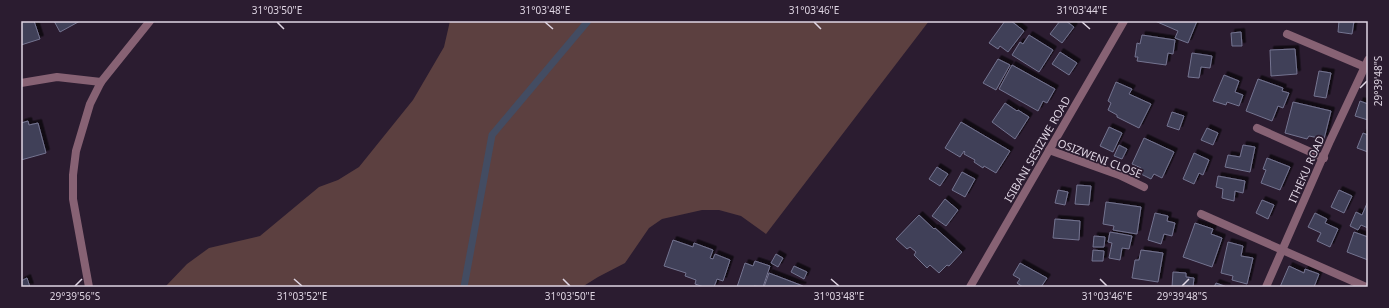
<svg xmlns="http://www.w3.org/2000/svg" width="1389" height="308" font-family="'Noto Sans',sans-serif">
<style>
.green{fill:#5c4040}
.lines{fill:none;stroke-linecap:round;stroke-linejoin:round}
.stream{stroke:#434c62;stroke-width:7}
.building{fill:#3f3f58;stroke:#747490;filter:url(#shadow)}
.street{stroke:#876274;stroke-width:8}
.ticks{fill:none;stroke:#dfd5e3;stroke-width:1.5}
.labels{text-anchor:middle;dominant-baseline:central;stroke-width:3.5;stroke-linejoin:round;paint-order:stroke}
.street-label{font-size:11px;fill:#dfd5e3;stroke:#2b1c30}
.neatline{fill:none;stroke:#dfd5e3;stroke-width:1.5}
.ticks-label{font-size:10px;text-anchor:middle;fill:#dfd5e3}
</style>
<defs>
<filter id="shadow"><feDropShadow dx="3.5" dy="-3.5" stdDeviation="0" flood-color="#0009"/></filter>
</defs>
<rect width="100%" height="100%" fill="#2b1c30"/>
<path class="green" d="M450,21H929L766,234L741,216L719,210H702L662,219L649,228L625,263L598,277L582,287H165L187,264L209,248L260,236L319,187L338,180L359,167L413,100L444,47Z"/>
<g class="lines">
<path class="stream" d="M464,287L492,135L588,21"/>
</g>
<g class="building">
<path d="M21,21H34L40,39L21,45Z"/>
<path d="M54,21H80L60,32Z"/>
<path d="M1005,21H1011L1024,31L1008,52L1000,46L998,49L989,43Z"/>
<path d="M1060,21H1066L1074,27L1062,43L1050,34Z"/>
<path d="M1155,21H1197L1188,43L1175,38L1178,31Z"/>
<path d="M1339,21H1354L1352,34L1338,32Z"/>
<path d="M1241,32L1242,46H1232L1231,33Z"/>
<path d="M1029,35L1053,50L1039,72L1012,55L1020,42L1023,44Z"/>
<path d="M1142,35L1175,40L1173,54L1168,53L1166,65L1137,61L1138,57H1135L1137,43L1140,44Z"/>
<path d="M1295,49L1297,74L1271,76L1270,50Z"/>
<path d="M1060,52L1077,63L1069,75L1052,64Z"/>
<path d="M1192,53L1212,56L1210,68L1201,67L1199,78L1188,77Z"/>
<path d="M998,59L1010,65L996,90L983,83Z"/>
<path d="M1012,65L1055,89L1047,103L1043,101L1038,111L999,89Z"/>
<path d="M1319,71L1331,73L1326,98L1314,96Z"/>
<path d="M1224,75L1239,81L1235,92L1243,95L1239,106L1227,102L1226,105L1213,101Z"/>
<path d="M1258,79L1283,88L1282,91L1289,93L1283,108L1278,106L1272,121L1246,111Z"/>
<path d="M1116,82L1132,89L1129,94L1151,104L1139,128L1117,117V115L1108,110L1111,103L1108,101Z"/>
<path d="M1360,101L1368,104V120L1355,116Z"/>
<path d="M1293,102L1331,111L1324,139L1309,136L1307,139L1285,133Z"/>
<path d="M1005,103L1017,111L1018,110L1029,117L1015,139L992,122Z"/>
<path d="M1172,112L1184,116L1179,130L1167,126Z"/>
<path d="M28,121L29,125L38,123L46,153L21,160V123Z"/>
<path d="M961,122L1010,151L996,173L984,166L983,168L974,162L975,160L964,154L965,152L964,151L960,157L945,148Z"/>
<path d="M1109,127L1122,133L1113,152L1100,146Z"/>
<path d="M1207,128L1218,133L1213,145L1201,140Z"/>
<path d="M1363,133L1368,135V152L1357,148Z"/>
<path d="M1144,138L1174,152L1162,178L1154,174L1151,179L1139,173L1141,168L1132,164Z"/>
<path d="M1119,145L1127,149L1122,159L1114,156Z"/>
<path d="M1243,145L1255,147L1250,172L1225,167L1228,155L1240,157Z"/>
<path d="M1194,153L1209,160L1203,175L1199,173L1194,184L1183,179Z"/>
<path d="M1267,158L1290,167L1280,190L1261,183L1266,170L1263,169Z"/>
<path d="M937,167L948,174L940,186L929,179Z"/>
<path d="M962,172L975,179L965,197L952,190Z"/>
<path d="M1218,176L1245,181L1243,193L1235,191L1234,201L1222,198L1223,189L1216,187Z"/>
<path d="M1077,185L1091,186L1089,205L1075,204Z"/>
<path d="M1058,190L1068,192L1065,205L1055,203Z"/>
<path d="M1339,190L1352,196L1344,213L1331,207Z"/>
<path d="M945,199L958,210L946,226L932,216Z"/>
<path d="M1262,200L1274,205L1268,219L1256,213Z"/>
<path d="M1368,201V228L1361,225L1358,230L1350,226L1356,212L1362,215Z"/>
<path d="M1106,202L1141,207L1137,234L1113,230L1114,226L1103,224Z"/>
<path d="M1155,213L1168,216L1167,221L1175,223L1172,236L1164,234L1161,244L1148,240Z"/>
<path d="M1315,213L1327,219L1325,223L1338,229L1330,247L1317,241L1321,233L1308,227Z"/>
<path d="M919,215L934,229L935,228L962,252L949,266L947,265L939,273L930,265L927,268L914,255L916,252L910,247L907,249L896,239Z"/>
<path d="M1055,219L1080,221L1079,240L1053,238Z"/>
<path d="M1195,223L1213,229L1211,234L1222,238L1212,267L1183,257Z"/>
<path d="M1110,232L1132,236L1129,249L1122,248L1120,260L1109,258L1112,243L1108,242Z"/>
<path d="M1354,232L1368,237V260L1347,252Z"/>
<path d="M1094,236L1105,237L1104,247H1093Z"/>
<path d="M673,240L693,247L694,243L713,250L710,258L713,259L715,254L730,260L723,281L717,279L714,287H704L695,284L696,280L685,276L686,273L664,266Z"/>
<path d="M1228,242L1243,246L1241,256L1253,258L1247,284L1232,280L1233,276L1221,273Z"/>
<path d="M1093,250L1104,251L1103,261H1092Z"/>
<path d="M1141,250L1163,253L1158,282L1132,278L1135,260H1139Z"/>
<path d="M776,254L783,258L778,267L771,263Z"/>
<path d="M755,261L770,266L763,287L754,286V287H737L745,263L753,266Z"/>
<path d="M1020,263L1047,278L1041,287H1023L1017,283L1020,279L1013,275Z"/>
<path d="M794,266L807,272L804,279L791,272Z"/>
<path d="M1289,266L1304,273L1305,269L1319,274L1314,287H1280Z"/>
<path d="M1173,272L1186,273V277L1194,278L1193,287H1172Z"/>
<path d="M769,273L803,286L802,287H764Z"/>
<path d="M27,278L30,287H21V281Z"/>
<path d="M1216,283L1227,287H1214Z"/>
</g>
<g class="lines">
<g class="street">
<path d="M1287,34L1365,67"/>
<path d="M21,83L57,77L101,82"/>
<path d="M1257,128L1324,158"/>
<path d="M1049,150L1119,175L1144,187"/>
<path d="M1201,214L1366,287"/>
<path d="M89,287L73,199V175L76,151L90,104L101,82L150,21"/>
<path d="M970,287L1124,21"/>
<path d="M1266,287L1330,141L1368,60"/>
</g>
</g>
<path class="ticks" d="M277,22L284,29M545,22L553,29M814,22L821,29M1082,22L1090,29M1360,88L1367,81M294,279L302,286M563,279L570,286M831,279L839,286M1100,279L1107,286M75,286L82,279M1182,286L1189,279"/>
<g class="labels">
<g class="street-label">
<text transform="translate(1037 149) rotate(-60)">ISIBANI SESIZWE ROAD</text>
<text transform="translate(1100 158) rotate(21)">OSIZWENI CLOSE</text>
<text transform="translate(1306 169) rotate(-66)">ITHEKU ROAD</text>
</g>
</g>
<rect width="1389" height="308" fill="none" stroke="#2b1c30" stroke-width="44"/>
<rect x="22" y="22" width="1345" height="264" class="neatline"/>
<g class="ticks-label">
<text x="277" y="14">31°03'50"E</text>
<text x="545" y="14">31°03'48"E</text>
<text x="814" y="14">31°03'46"E</text>
<text x="1082" y="14">31°03'44"E</text>
<text transform="translate(1378 81) rotate(-90)" y="4">29°39'48"S</text>
<text x="75" y="300">29°39'56"S</text>
<text x="302" y="300">31°03'52"E</text>
<text x="570" y="300">31°03'50"E</text>
<text x="839" y="300">31°03'48"E</text>
<text x="1107" y="300">31°03'46"E</text>
<text x="1182" y="300">29°39'48"S</text>
</g>
</svg>
